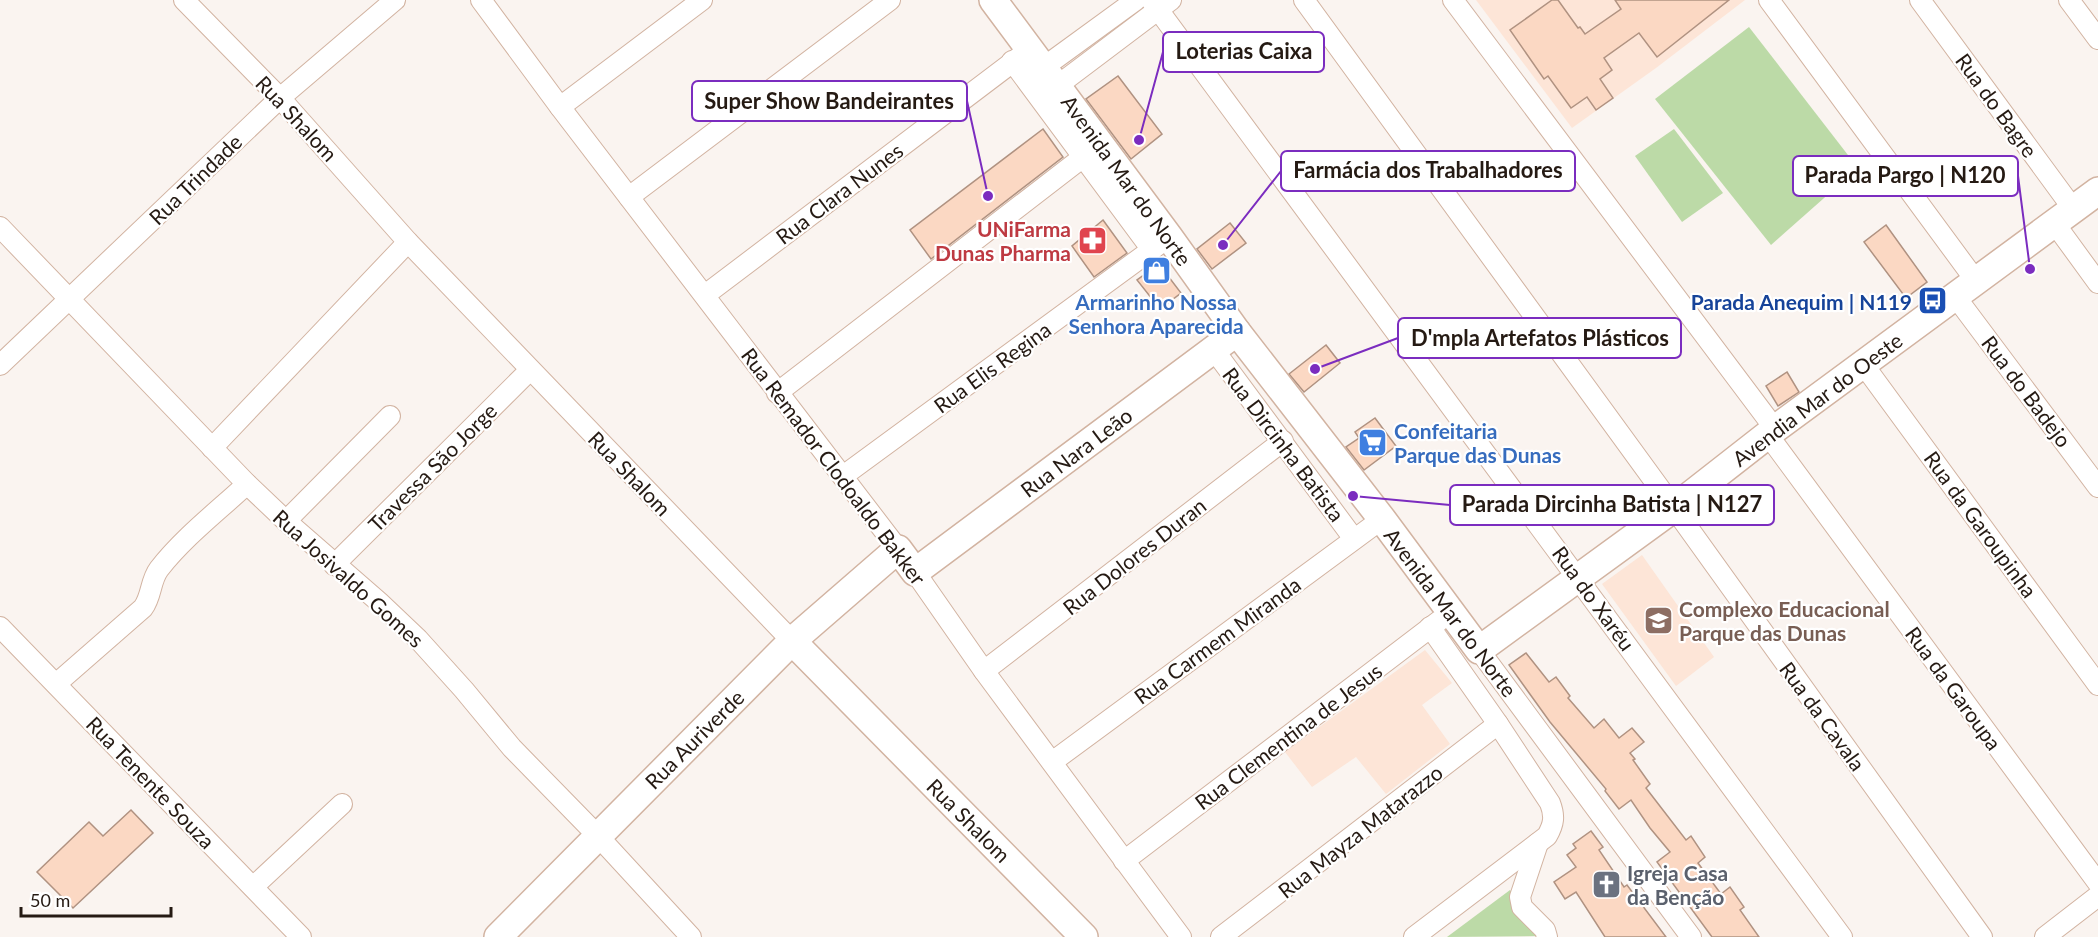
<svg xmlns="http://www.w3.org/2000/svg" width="2098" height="937" font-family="Lato,sans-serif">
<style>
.built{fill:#fde5d7}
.green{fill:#bcdaa7}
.building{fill:#fbd8c3;stroke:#b09281;stroke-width:1.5}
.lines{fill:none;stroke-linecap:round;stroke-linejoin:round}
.street-casing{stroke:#d2b3a1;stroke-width:22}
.secondary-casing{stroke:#d2b3a1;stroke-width:30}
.street{stroke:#fff;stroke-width:20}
.secondary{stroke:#fff;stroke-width:27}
.labels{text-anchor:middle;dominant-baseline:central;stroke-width:4.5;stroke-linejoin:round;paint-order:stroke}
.street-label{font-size:21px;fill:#251a13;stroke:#fff}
.health-label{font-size:21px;font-weight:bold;fill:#be3a42;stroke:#fff;text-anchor:end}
.shop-label{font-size:21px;font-weight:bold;fill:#366cbe;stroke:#fff}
.transit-label{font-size:21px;font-weight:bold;fill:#164399;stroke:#fff;text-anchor:end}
.education-label{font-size:21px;font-weight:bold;fill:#785e54;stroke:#fff;text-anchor:start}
.worship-label{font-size:21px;font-weight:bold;fill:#5b616d;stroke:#fff;text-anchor:start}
.leader{fill:none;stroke:#7b2cbf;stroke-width:2}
.callout-dot{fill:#7b2cbf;stroke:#fff;stroke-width:2}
.callout{fill:#fff;stroke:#7b2cbf;stroke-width:2}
.callout-label{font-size:22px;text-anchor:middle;font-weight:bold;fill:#251a13}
</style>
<rect width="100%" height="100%" fill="#faf4f0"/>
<g class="built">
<path d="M1476,0H1745L1656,68L1572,128Z"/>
<path d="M1642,555L1714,657L1676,686L1602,584Z"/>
<path d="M1425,650L1452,683L1422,705L1450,744L1386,794L1356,757L1312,787L1285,752Z"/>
</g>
<g class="green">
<path d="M1749,27L1858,168L1771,245L1655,99Z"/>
<path d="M1674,129L1723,193L1682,222L1635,156Z"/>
<path d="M1510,890L1541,936L1447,937Z"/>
</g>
<g class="building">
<path d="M1552,0H1558L1578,28L1580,27L1585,34L1621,9L1615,0H1729L1657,57L1639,33L1604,58L1612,70L1600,79L1613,98L1596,110L1587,97L1571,108L1548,76L1544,79L1510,30Z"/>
<path d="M1118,76L1162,134L1131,159L1086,99Z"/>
<path d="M1043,129L1063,157L931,259L910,230Z"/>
<path d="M1103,220L1127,253L1094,277L1072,246Z"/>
<path d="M1230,223L1246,243L1212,269L1197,249Z"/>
<path d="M1886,225L1927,282L1906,298L1864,242Z"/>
<path d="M1159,264L1181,293L1160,309L1137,280Z"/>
<path d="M1326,345L1340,363L1304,392L1289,374Z"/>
<path d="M1787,372L1799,392L1778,406L1766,386Z"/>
<path d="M1375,418L1396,446L1364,470L1346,447L1359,438L1355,432Z"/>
<path d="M1526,653L1549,682L1556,677L1570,696L1568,698L1594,728L1604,719L1619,738L1632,728L1644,742L1630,753L1635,759L1633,760L1650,784L1646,788L1686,840L1691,836L1705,857L1698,863L1721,894L1730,887L1744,907L1740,910L1759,937H1712L1657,862L1670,852L1650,828L1631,800L1619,809L1605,791L1606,789L1550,722L1509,665Z"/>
<path d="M131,810L153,833L73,908L37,872L89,822L103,836Z"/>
<path d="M1591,831L1603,847L1599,850L1624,887L1627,885L1666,937H1605L1576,892L1565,899L1554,882L1576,867L1567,855L1576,848L1573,844Z"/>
</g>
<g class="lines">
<defs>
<g id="street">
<path d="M184,0L280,98L408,242L792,641"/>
<path d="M481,0L560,107L898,549"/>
<path d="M1151,0L1842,937"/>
<path d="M1304,0L1674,508L1982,937"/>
<path d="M1453,0L1775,429"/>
<path d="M1769,0L1976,281"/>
<path d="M1920,0L2074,210"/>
<path d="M2069,0L2098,39"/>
<path d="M1012,61L1152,250"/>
<path d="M1044,67L1136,0"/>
<path d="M1057,86L1171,0"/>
<path d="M560,107L702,0"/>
<path d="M629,197L890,0"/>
<path d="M2055,224L2098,283"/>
<path d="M0,227L247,484L286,521L379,602L418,639L464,690L512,748L597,835L691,937"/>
<path d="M705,295L1030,49"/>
<path d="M1955,296L2098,487"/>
<path d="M1214,350L1354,539"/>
<path d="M1863,364L2098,685"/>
<path d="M0,365L280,98L395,0"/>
<path d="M777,393L1100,144"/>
<path d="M1768,435L2098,883"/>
<path d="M212,448L408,242"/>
<path d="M843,476L1169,237"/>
<path d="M286,521L390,416"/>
<path d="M334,565L530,370"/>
<path d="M915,572L984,671L1181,937"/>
<path d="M0,627L301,937"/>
<path d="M1479,650L1691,937"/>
<path d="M984,671L1283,441"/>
<path d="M56,684L143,608C152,596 150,581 159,569C184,537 218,511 247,484"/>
<path d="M1052,762L1382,519"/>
<path d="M1538,843L1520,897L1522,907L1545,930L1547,937"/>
<path d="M1124,861L1439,621"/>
<path d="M253,887L342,804"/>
<path d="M1221,937L1498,724"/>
<path d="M1414,937L1547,836C1554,824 1555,816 1550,803L1498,724L1430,627"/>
<path d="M2045,937L2098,896"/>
</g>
<g id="secondary">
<path d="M993,0L1169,237L1237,332L1382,519L1479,650L1674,508L1775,429L2098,191"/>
<path d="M792,641L1084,937"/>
<path d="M498,937L792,641L898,549L915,572L1237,332"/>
</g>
</defs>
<use href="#street" class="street-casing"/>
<use href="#secondary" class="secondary-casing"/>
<use href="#street" class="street"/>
<use href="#secondary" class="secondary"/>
</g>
<defs>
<symbol id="pharmacy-square" viewBox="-11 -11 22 22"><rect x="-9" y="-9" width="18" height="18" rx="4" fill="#e0444e" stroke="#fff"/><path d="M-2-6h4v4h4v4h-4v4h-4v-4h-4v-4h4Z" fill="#fff"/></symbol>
<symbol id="shop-square" viewBox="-11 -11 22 22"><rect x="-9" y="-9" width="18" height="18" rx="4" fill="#3f7fe0" stroke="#fff"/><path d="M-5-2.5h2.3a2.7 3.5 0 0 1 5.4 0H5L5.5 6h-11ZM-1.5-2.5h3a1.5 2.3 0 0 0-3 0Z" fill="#fff"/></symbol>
<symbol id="bus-square" viewBox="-11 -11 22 22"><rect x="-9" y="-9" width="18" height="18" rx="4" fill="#1a4fb4" stroke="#fff"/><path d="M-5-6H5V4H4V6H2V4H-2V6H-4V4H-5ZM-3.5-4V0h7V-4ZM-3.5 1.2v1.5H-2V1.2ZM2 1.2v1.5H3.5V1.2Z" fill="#fff"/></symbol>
<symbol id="supermarket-square" viewBox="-11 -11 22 22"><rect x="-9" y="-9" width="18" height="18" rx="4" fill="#3f7fe0" stroke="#fff"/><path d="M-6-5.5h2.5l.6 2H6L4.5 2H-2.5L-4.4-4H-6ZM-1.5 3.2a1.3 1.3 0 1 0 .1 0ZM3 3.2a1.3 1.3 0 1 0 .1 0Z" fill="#fff"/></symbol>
<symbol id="school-square" viewBox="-11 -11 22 22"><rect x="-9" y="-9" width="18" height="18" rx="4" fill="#8d6e63" stroke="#fff"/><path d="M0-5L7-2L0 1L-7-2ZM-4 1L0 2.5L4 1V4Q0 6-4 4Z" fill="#fff"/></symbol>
<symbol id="church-square" viewBox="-11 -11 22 22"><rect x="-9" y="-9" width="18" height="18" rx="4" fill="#6b7280" stroke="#fff"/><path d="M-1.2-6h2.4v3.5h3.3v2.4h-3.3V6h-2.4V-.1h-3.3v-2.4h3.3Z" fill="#fff"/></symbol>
</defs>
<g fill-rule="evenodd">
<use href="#pharmacy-square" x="1076" y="224" width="33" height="33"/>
<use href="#shop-square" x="1140" y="254" width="33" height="33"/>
<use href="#bus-square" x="1916" y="284" width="33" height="33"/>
<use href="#supermarket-square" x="1356" y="426" width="33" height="33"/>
<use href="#school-square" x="1642" y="604" width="33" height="33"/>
<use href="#church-square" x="1590" y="868" width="33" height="33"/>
</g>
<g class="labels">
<g class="street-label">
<text transform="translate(1997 105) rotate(54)">Rua do Bagre</text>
<text transform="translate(297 118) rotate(47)">Rua Shalom</text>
<text transform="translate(195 179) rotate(-44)">Rua Trindade</text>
<text transform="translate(1127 180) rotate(54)">Avenida Mar do Norte</text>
<text transform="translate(839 193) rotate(-37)">Rua Clara Nunes</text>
<text transform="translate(992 367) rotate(-36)">Rua Elis Regina</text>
<text transform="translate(2027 391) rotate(53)">Rua do Badejo</text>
<text transform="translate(1817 399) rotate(-37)">Avendia Mar do Oeste</text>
<text transform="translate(1284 444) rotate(53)">Rua Dircinha Batista</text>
<text transform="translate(1076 452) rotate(-37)">Rua Nara Leão</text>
<text transform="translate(834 466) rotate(53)">Rua Remador Clodoaldo Bakker</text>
<text transform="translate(432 467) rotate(-45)">Travessa São Jorge</text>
<text transform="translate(630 473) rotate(46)">Rua Shalom</text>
<text transform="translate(1981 524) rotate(54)">Rua da Garoupinha</text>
<text transform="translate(1134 556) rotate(-38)">Rua Dolores Duran</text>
<text transform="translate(349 578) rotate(42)">Rua Josivaldo Gomes</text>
<text transform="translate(1594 598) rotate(54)">Rua do Xaréu</text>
<text transform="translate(1451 612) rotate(53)">Avenida Mar do Norte</text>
<text transform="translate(1217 640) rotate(-36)">Rua Carmem Miranda</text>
<text transform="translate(1954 688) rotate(54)">Rua da Garoupa</text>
<text transform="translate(1823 716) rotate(54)">Rua da Cavala</text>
<text transform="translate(1288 736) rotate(-37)">Rua Clementina de Jesus</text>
<text transform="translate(694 739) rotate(-45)">Rua Auriverde</text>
<text transform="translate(151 782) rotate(46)">Rua Tenente Souza</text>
<text transform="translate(969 820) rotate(45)">Rua Shalom</text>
<text transform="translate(1360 831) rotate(-38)">Rua Mayza Matarazzo</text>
</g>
<g class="health-label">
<text x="1071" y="228">UNiFarma<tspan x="1071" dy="24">Dunas Pharma</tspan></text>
</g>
<g class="shop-label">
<text x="1156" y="301">Armarinho Nossa<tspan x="1156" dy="24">Senhora Aparecida</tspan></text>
<text x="1394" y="430" text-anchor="start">Confeitaria<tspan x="1394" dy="24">Parque das Dunas</tspan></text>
</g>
<g class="transit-label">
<text x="1912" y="301">Parada Anequim | N119</text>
</g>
<g class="education-label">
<text x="1679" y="608">Complexo Educacional<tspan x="1679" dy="24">Parque das Dunas</tspan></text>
</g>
<g class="worship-label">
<text x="1627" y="872">Igreja Casa<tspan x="1627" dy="24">da Benção</tspan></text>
</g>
</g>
<path class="leader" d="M1139 140L1163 52M988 196L967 101M1223 245L1281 171M2030 269L2018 176M1315 369L1398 338M1353 496L1450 505"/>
<g class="callout-dot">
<circle cx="1139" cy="140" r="6"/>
<circle cx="988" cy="196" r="6"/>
<circle cx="1223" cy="245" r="6"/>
<circle cx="2030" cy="269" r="6"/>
<circle cx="1315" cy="369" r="6"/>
<circle cx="1353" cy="496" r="6"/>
</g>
<g class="callout">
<rect x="1163" y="32" width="161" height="40" rx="6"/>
<rect x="692" y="81" width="275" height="40" rx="6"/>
<rect x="1281" y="151" width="294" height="40" rx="6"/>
<rect x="1793" y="156" width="225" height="40" rx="6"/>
<rect x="1398" y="318" width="283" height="40" rx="6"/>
<rect x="1450" y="485" width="324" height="40" rx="6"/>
</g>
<g class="callout-label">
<text x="1244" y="59">Loterias Caixa</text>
<text x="829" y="109">Super Show Bandeirantes</text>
<text x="1428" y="178">Farmácia dos Trabalhadores</text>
<text x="1905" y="183">Parada Pargo | N120</text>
<text x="1540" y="346">D'mpla Artefatos Plásticos</text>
<text x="1612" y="512">Parada Dircinha Batista | N127</text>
</g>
<path d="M21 907v9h150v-9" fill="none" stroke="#251a13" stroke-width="3"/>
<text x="30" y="907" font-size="18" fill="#251a13" stroke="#ffffff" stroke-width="4.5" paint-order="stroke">50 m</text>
</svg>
